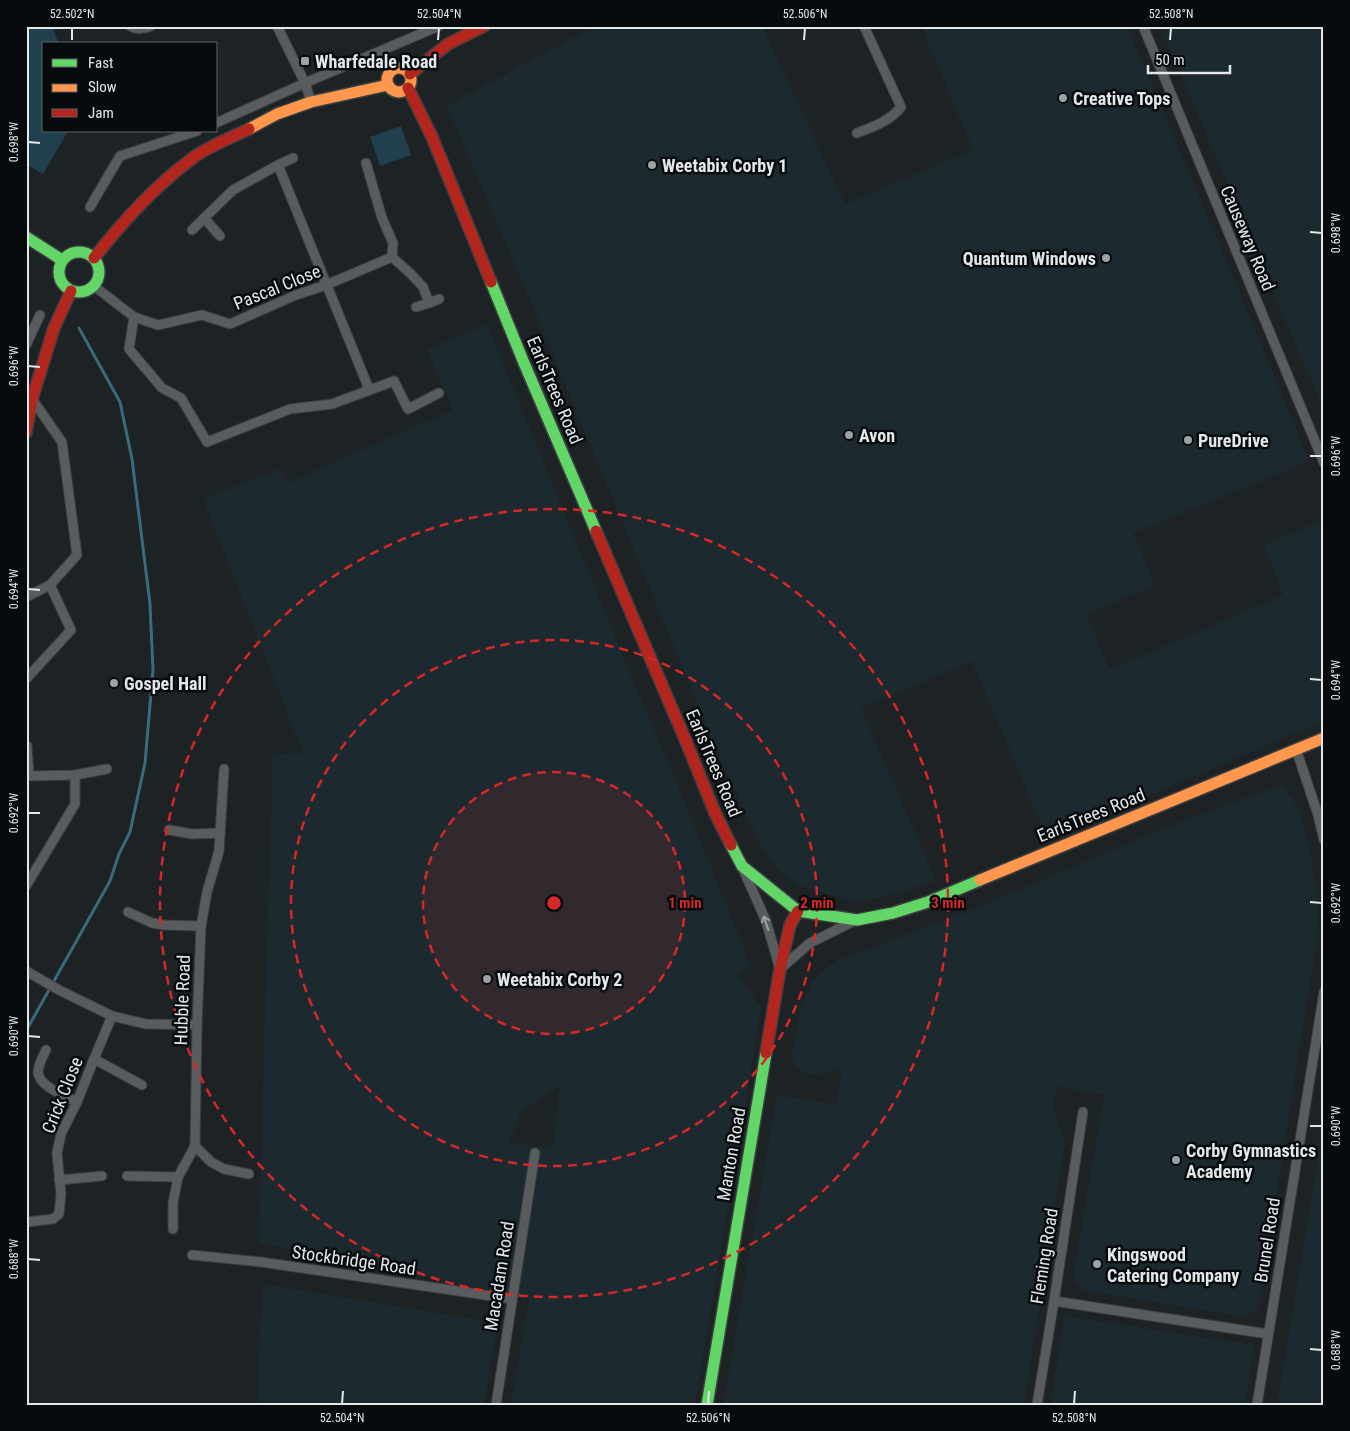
<svg xmlns="http://www.w3.org/2000/svg" width="1350" height="1431" font-family="'Roboto Condensed',sans-serif">
<style>
.built{fill:#1c2a30;fill-rule:evenodd}
.green{fill:#21404e}
.lines{fill:none;stroke-linecap:round;stroke-linejoin:round}
.stream{stroke:#3b697d;stroke-width:3}
.street-casing{stroke:#3c3f41;stroke-width:11}
.fast-casing{stroke:#3c3f41;stroke-width:14}
.slow-casing{stroke:#3c3f41;stroke-width:14}
.jam-casing{stroke:#3c3f41;stroke-width:14}
.street{stroke:#585c5e;stroke-width:9}
.fast{stroke:#63d668;stroke-width:11}
.slow{stroke:#ff974d;stroke-width:11}
.jam{stroke:#b3261e;stroke-width:11}
.oneway{stroke:#9da2a4}
.ticks{fill:none;stroke:#e2e8ea;stroke-width:2}
.ring{fill:none;stroke:#d62828;stroke-width:2.5;stroke-dasharray:9 6}
.poi-dot{fill:#9da3a5;stroke:#080b0d;stroke-width:2}
.labels{text-anchor:middle;dominant-baseline:central;stroke-width:5;stroke-linejoin:round;paint-order:stroke}
.poi-label{font-size:18px;font-weight:bold;fill:#e2e8ea;stroke:#080b0d;text-anchor:start}
.street-label{font-size:18px;fill:#e2e8ea;stroke:#080b0d}
.centre{fill:#d62828;stroke:#080b0d;stroke-width:2.5}
.ring-label{font-size:15px;text-anchor:middle;font-weight:bold;fill:#d62828;stroke:#080b0d;stroke-width:5;stroke-linejoin:round;paint-order:stroke}
.neatline{fill:none;stroke:#e2e8ea;stroke-width:2}
.ticks-label{font-size:12px;text-anchor:middle;fill:#e2e8ea}
</style>
<rect width="100%" height="100%" fill="#1d2224"/>
<g class="built">
<path d="M595,26H762L845,204L973,150L921,26H1127L1253,324L1309,461L1133,533L1155,585L1086,614L1110,670L1283,595L1264,545L1324,520V721L1047,839L972,661L861,708L936,881L874,899L856,902L801,886L778,870L761,846L723,765L543,331L447,106Z"/>
<path d="M1160,26H1324V410L1274,294Z"/>
<path d="M487,324L630,673L684,800L750,964L737,973L761,1008L695,1405H511L529,1298L259,1243L266,970L273,754L303,753L203,499L280,469L287,483L453,410L427,350ZM560,1086L553,1148L509,1143L521,1111Z"/>
<path d="M1282,785L1300,810L1307,836L1315,880L1318,913L1316,946L1258,1308L1246,1317L1082,1290L1073,1278L1104,1095L1057,1086L1053,1109L1065,1142L1024,1405H723L777,1095L836,1105L842,1069L818,1075L804,1073L796,1066L792,1058L793,1046L800,1014L806,995L814,980L825,969L836,961L969,911L1187,819Z"/>
<path d="M1324,1121V1405H1277Z"/>
<path d="M262,1284L498,1323L484,1405H257Z"/>
<path d="M1064,1316L1254,1345L1245,1405H1051Z"/>
</g>
<g class="green">
<path d="M26,26H52L59,44H44V131H68L43,174L26,164Z"/>
<path d="M401,126L411,155L380,166L370,137Z"/>
</g>
<g class="lines">
<path class="stream" d="M26,1031L110,881L119,854L130,832L145,763L153,670L150,604L132,459L120,402L79,328"/>
<defs>
<g id="street">
<path d="M130,26C136,30 145,29 151,26"/>
<path d="M277,26L305,83L311,102"/>
<path d="M1143,26L1324,463"/>
<path d="M216,123L305,83L439,26"/>
<path d="M857,133C873,127 890,121 901,107L864,26"/>
<path d="M278,165L293,158"/>
<path d="M90,207L120,156L197,131"/>
<path d="M204,218L220,236"/>
<path d="M192,230L233,190L278,165L369,389"/>
<path d="M392,257L411,274L423,287L429,303L439,299"/>
<path d="M94,286L134,317L158,325L202,315L230,324L296,295L326,285L392,257L393,243L382,218L366,163"/>
<path d="M416,307L429,303"/>
<path d="M134,317L129,349L162,388L181,398L207,442L290,409L332,404L394,381L408,409L439,393"/>
<path d="M26,345L40,315"/>
<path d="M26,597L50,585L77,555L62,442L32,399"/>
<path d="M26,679L71,630L50,585"/>
<path d="M27,746L29,776L75,775L107,769"/>
<path d="M1296,749L1318,815L1324,840"/>
<path d="M169,830L192,834L220,833"/>
<path d="M743,869L766,921L780,969L810,943L856,920"/>
<path d="M26,886L75,804V775"/>
<path d="M128,912L152,923L164,925L201,926"/>
<path d="M26,971L59,990L112,1016L146,1024L197,1025"/>
<path d="M46,1050C43,1056 38,1065 38,1072C39,1087 66,1096 77,1102"/>
<path d="M94,1059L142,1085"/>
<path d="M195,1146L211,1162L224,1169L249,1174"/>
<path d="M127,1176L178,1177"/>
<path d="M59,1180L102,1176"/>
<path d="M26,1222L53,1219L59,1214L61,1194L57,1153L61,1134L77,1102L94,1059L112,1016"/>
<path d="M173,1229V1203L178,1177L195,1146L197,1025L201,926L207,892L219,851L224,769"/>
<path d="M192,1255L261,1262L512,1299"/>
<path d="M1054,1301L1268,1334"/>
<path d="M496,1405L535,1153"/>
<path d="M1037,1405L1054,1301L1083,1112"/>
<path d="M1257,1405L1324,992"/>
</g>
<g id="fast">
<path d="M26,237L62,260"/>
<circle cx="79" cy="272" r="20"/>
<path d="M491,282L524,363L596,531"/>
<path d="M731,845L742,866L798,911L857,920L893,913L928,902L980,880"/>
<path d="M707,1405L766,1053"/>
</g>
<g id="slow">
<circle cx="399" cy="80" r="12"/>
<path d="M249,129L277,114L311,102L388,85"/>
<path d="M980,880L1324,738"/>
</g>
<g id="jam">
<path d="M410,74L448,44L484,26"/>
<path d="M408,88L432,137L491,282"/>
<path d="M94,258C123,221 156,185 194,157C208,147 232,137 249,129"/>
<path d="M26,432L32,399L54,328L71,291"/>
<path d="M596,531L685,739L715,813L731,845"/>
<path d="M766,1053L780,969L790,925L798,911"/>
</g>
</defs>
<use href="#street" class="street-casing"/>
<use href="#fast" class="fast-casing"/>
<use href="#slow" class="slow-casing"/>
<use href="#jam" class="jam-casing"/>
<use href="#street" class="street"/>
<use href="#fast" class="fast"/>
<use href="#slow" class="slow"/>
<use href="#jam" class="jam"/>
</g>
<defs><path id="oneway-shaft" d="M-6 0H5M1.5-3L5.5 0L1.5 3" fill="none" stroke-width="1.6" stroke-linecap="round" stroke-linejoin="round" transform="scale(1.25)"/></defs>
<use class="oneway" href="#oneway-shaft" transform="translate(766 923) rotate(-109)"/>
<path class="ticks" d="M72,40V28M438,40L439,28M804,40L805,28M1170,40L1171,28M28,142L40,143M1310,232L1322,233M28,366L40,367M1310,456H1322M28,589L40,590M1310,679L1322,680M28,813H40M1310,902L1322,903M28,1036L40,1037M1310,1126H1322M28,1259L40,1260M1310,1349L1322,1350M342,1404L343,1391M708,1404L709,1391M1074,1404L1075,1391"/>
<circle cx="554" cy="903" r="131" fill="#d62828" fill-opacity=".12"/>
<g class="ring">
<circle cx="554" cy="903" r="131"/>
<circle cx="554" cy="903" r="263"/>
<circle cx="554" cy="903" r="394"/>
</g>
<g class="poi-dot">
<rect x="300" y="56" width="10" height="10" rx="2.5"/>
<circle cx="1063" cy="98" r="5"/>
<circle cx="652" cy="165" r="5"/>
<circle cx="1106" cy="258" r="5"/>
<circle cx="849" cy="435" r="5"/>
<circle cx="1188" cy="440" r="5"/>
<circle cx="114" cy="683" r="5"/>
<circle cx="487" cy="979" r="5"/>
<circle cx="1176" cy="1160" r="5"/>
<circle cx="1097" cy="1264" r="5"/>
</g>
<g class="labels">
<g class="poi-label">
<text x="315" y="61">Wharfedale Road</text>
<text x="1073" y="98">Creative Tops</text>
<text x="662" y="165">Weetabix Corby 1</text>
<text x="1096" y="258" text-anchor="end">Quantum Windows</text>
<text x="859" y="435">Avon</text>
<text x="1198" y="440">PureDrive</text>
<text x="124" y="683">Gospel Hall</text>
<text x="497" y="979">Weetabix Corby 2</text>
<text x="1186" y="1150">Corby Gymnastics<tspan x="1186" dy="21">Academy</tspan></text>
<text x="1107" y="1254">Kingswood<tspan x="1107" dy="21">Catering Company</tspan></text>
</g>
<g class="street-label">
<text transform="translate(1248 238) rotate(67)">Causeway Road</text>
<text transform="translate(277 287) rotate(-22)">Pascal Close</text>
<text transform="translate(555 390) rotate(67)">EarlsTrees Road</text>
<text transform="translate(714 763) rotate(67)">EarlsTrees Road</text>
<text transform="translate(1091 815) rotate(-22)">EarlsTrees Road</text>
<text transform="translate(182 1000) rotate(-88)">Hubble Road</text>
<text transform="translate(62 1095) rotate(-68)">Crick Close</text>
<text transform="translate(731 1154) rotate(-80)">Manton Road</text>
<text transform="translate(1267 1240) rotate(-81)">Brunel Road</text>
<text transform="translate(1044 1256) rotate(-81)">Fleming Road</text>
<text transform="translate(354 1260) rotate(8)">Stockbridge Road</text>
<text transform="translate(499 1276) rotate(-81)">Macadam Road</text>
</g>
</g>
<circle cx="554" cy="903" r="8" class="centre"/>
<g class="ring-label">
<text x="685" y="908">1 min</text>
<text x="817" y="908">2 min</text>
<text x="948" y="908">3 min</text>
</g>
<rect width="1350" height="1431" fill="none" stroke="#080b0d" stroke-width="55"/>
<rect x="42" y="42" width="175" height="90" fill="#080b0d" stroke="#5f6365"/>
<rect x="52" y="59" width="25" height="8" fill="#63d668" stroke="#5f6365"/>
<text x="88" y="68" font-size="15" fill="#e2e8ea">Fast</text>
<rect x="52" y="84" width="25" height="8" fill="#ff974d" stroke="#5f6365"/>
<text x="88" y="92" font-size="15" fill="#e2e8ea">Slow</text>
<rect x="52" y="109" width="25" height="8" fill="#b3261e" stroke="#5f6365"/>
<text x="88" y="118" font-size="15" fill="#e2e8ea">Jam</text>
<path d="M1148 65v8h82v-8" fill="none" stroke="#e2e8ea" stroke-width="2.5"/>
<text x="1155" y="65" font-size="15" fill="#e2e8ea" stroke="#080b0d" stroke-width="4" paint-order="stroke">50 m</text>
<rect x="28" y="28" width="1294" height="1376" class="neatline"/>
<g class="ticks-label">
<text x="72" y="18">52.502°N</text>
<text x="439" y="18">52.504°N</text>
<text x="805" y="18">52.506°N</text>
<text x="1171" y="18">52.508°N</text>
<text transform="translate(14 142) rotate(-90)" y="4">0.698°W</text>
<text transform="translate(1336 233) rotate(-90)" y="4">0.698°W</text>
<text transform="translate(14 366) rotate(-90)" y="4">0.696°W</text>
<text transform="translate(1336 456) rotate(-90)" y="4">0.696°W</text>
<text transform="translate(14 589) rotate(-90)" y="4">0.694°W</text>
<text transform="translate(1336 680) rotate(-90)" y="4">0.694°W</text>
<text transform="translate(14 813) rotate(-90)" y="4">0.692°W</text>
<text transform="translate(1336 903) rotate(-90)" y="4">0.692°W</text>
<text transform="translate(14 1036) rotate(-90)" y="4">0.690°W</text>
<text transform="translate(1336 1126) rotate(-90)" y="4">0.690°W</text>
<text transform="translate(14 1259) rotate(-90)" y="4">0.688°W</text>
<text transform="translate(1336 1350) rotate(-90)" y="4">0.688°W</text>
<text x="342" y="1422">52.504°N</text>
<text x="708" y="1422">52.506°N</text>
<text x="1074" y="1422">52.508°N</text>
</g>
</svg>
